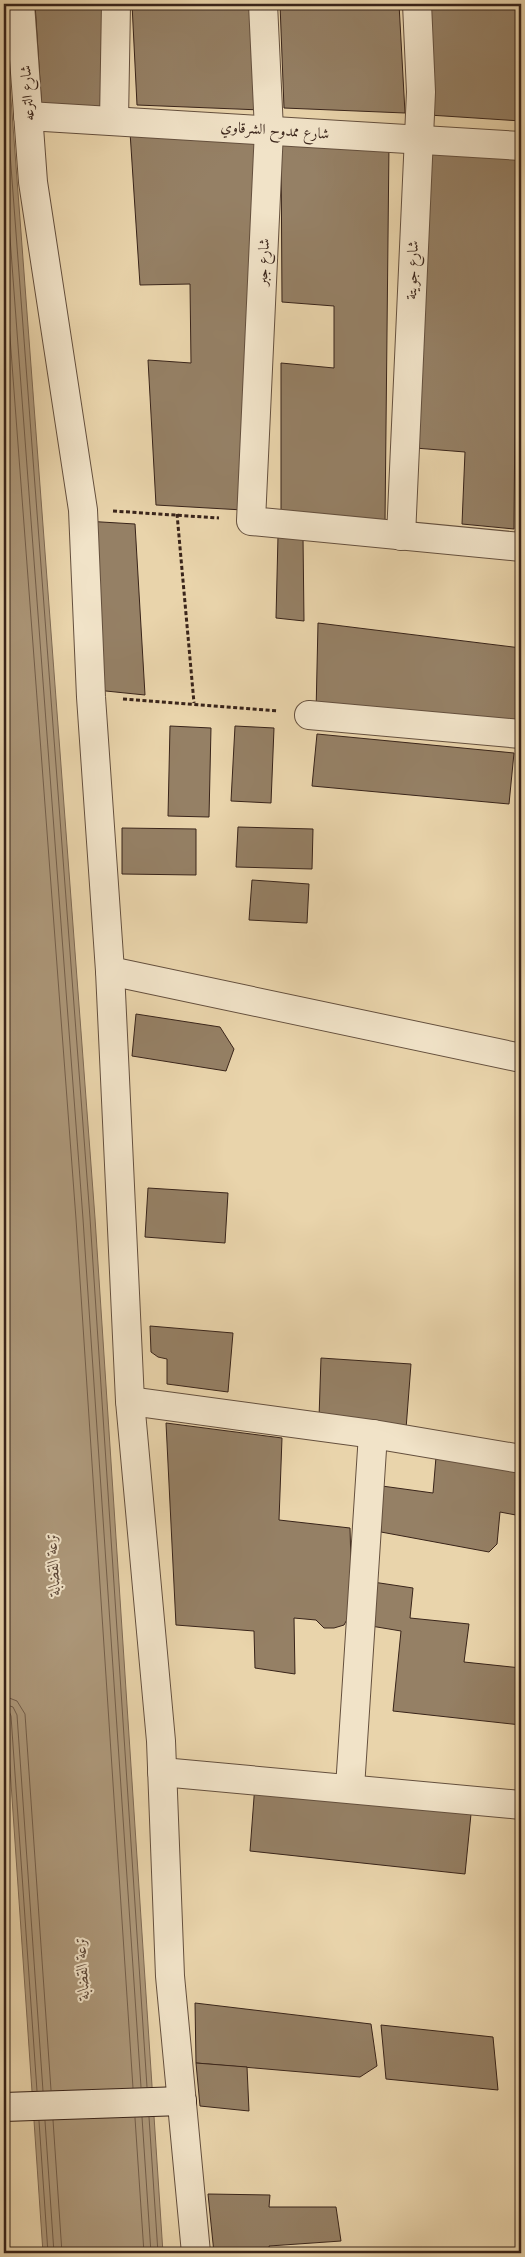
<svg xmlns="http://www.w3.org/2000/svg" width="525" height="2257" font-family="Cardo,Amiri,serif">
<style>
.water{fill:#ad987a;stroke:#7f6a54}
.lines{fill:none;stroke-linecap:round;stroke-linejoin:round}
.shore{stroke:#735e4a;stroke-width:1}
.building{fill:#958065;stroke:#39241a}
.minor-casing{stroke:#65503e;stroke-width:30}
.secondary-casing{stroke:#39241a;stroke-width:30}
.path{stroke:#39241a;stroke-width:3;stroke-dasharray:4 2.5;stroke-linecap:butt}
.minor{stroke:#f1e3c8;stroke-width:28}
.secondary{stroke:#f1e3c8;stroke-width:28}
.labels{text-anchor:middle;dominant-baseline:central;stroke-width:4;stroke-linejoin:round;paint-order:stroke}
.street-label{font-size:15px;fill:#39241a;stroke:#f1e3c8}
.water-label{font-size:16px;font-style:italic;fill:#5c4737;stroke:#f1e3c8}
</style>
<rect width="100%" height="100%" fill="#e9d4ab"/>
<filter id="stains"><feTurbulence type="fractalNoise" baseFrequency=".004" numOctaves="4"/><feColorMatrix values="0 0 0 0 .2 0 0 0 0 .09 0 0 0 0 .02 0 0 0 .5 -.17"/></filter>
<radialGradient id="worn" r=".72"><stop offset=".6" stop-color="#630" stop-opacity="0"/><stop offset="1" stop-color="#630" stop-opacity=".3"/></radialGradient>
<path class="water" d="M4,6L95,1218L163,2253H43L4,1680Z"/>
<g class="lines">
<g class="shore">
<path d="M4,73L90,1218L147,2087"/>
<path d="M4,157L83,1219L141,2087"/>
<path d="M4,257L76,1219L133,2088"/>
<path d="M4,1696L17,1701L25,1714L51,2090"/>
<path d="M4,1704L13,1707L17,1715L43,2091"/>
<path d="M4,1710L9,1711L11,1716L37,2091"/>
<path d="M142,2117L151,2253"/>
<path d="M149,2117L158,2253"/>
<path d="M135,2118L144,2253"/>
<path d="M53,2120L62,2253"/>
<path d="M39,2121L48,2253"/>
<path d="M45,2121L54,2253"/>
</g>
</g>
<g class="building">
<path d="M35,4H102L109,109L42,113Z"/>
<path d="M132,4H256L261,110L137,105Z"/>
<path d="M280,4H399L405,113L284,108Z"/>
<path d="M425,4H521V121L429,115Z"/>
<path d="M130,132L259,139L243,510L156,505L148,360L191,363L190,284L140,285Z"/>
<path d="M281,138L389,144L385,522L281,513V363L334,368V306L282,302Z"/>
<path d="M419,152L517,159L514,529L462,524L465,452L415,448Z"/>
<path d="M85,521L135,524L145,695L96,690Z"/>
<path d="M278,536L303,537L304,621L276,618Z"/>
<path d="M318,623L521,648V732L316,713Z"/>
<path d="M170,726L211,728L209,817L168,816Z"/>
<path d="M235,726L274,728L271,803L231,801Z"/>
<path d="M317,734L514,753L509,804L312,786Z"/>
<path d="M238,827L313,829L312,869L236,867Z"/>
<path d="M122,828L196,829V875L122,874Z"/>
<path d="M252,880L309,884L307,923L249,920Z"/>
<path d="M136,1014L220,1027L234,1049L226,1071L132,1056Z"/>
<path d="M148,1188L228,1193L225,1243L145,1237Z"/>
<path d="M150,1326L233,1333L228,1392L167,1384V1359L158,1357L151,1352Z"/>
<path d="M321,1358L411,1364L406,1429L319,1418Z"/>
<path d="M166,1423L282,1438L279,1520L350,1528L352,1598L350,1614L344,1625L334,1628H324L316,1620L294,1618L295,1674L255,1668L254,1631L176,1625Z"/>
<path d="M436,1457L521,1467V1516L500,1512L497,1544L489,1552L381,1532L382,1486L433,1493Z"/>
<path d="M373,1582L413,1588L410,1618L469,1624L464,1662L521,1668V1725L393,1711L401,1631L371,1626Z"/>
<path d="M255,1784L472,1804L465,1874L250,1851Z"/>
<path d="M195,2003L371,2024L377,2066L360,2077L196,2063Z"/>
<path d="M381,2025L493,2037L498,2090L386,2079Z"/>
<path d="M196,2063L247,2067L249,2111L200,2106Z"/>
<path d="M208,2194L270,2195L269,2207H336L341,2241L269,2246L270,2253H214Z"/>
</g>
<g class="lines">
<defs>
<g id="minor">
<path d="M20,4L33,182L83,510L91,697L110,971L130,1401L161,1741L170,1976L196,2253"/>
<path d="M263,4L269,130L251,521L521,547"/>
<path d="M28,116L521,146"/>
<path d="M114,121L116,4"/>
<path d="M401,536L421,92L417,4"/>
<path d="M309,715L521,734"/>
<path d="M110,971L521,1058"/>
<path d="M130,1401L373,1434L521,1459"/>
<path d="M162,1772L521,1805"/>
<path d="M350,1788L373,1434"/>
</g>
<path id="secondary" d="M4,2107L182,2101"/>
</defs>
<use href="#minor" class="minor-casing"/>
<use href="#secondary" class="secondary-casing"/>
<g class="path">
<path d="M113,511L219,518"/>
<path d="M177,514L194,703"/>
<path d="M123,699L278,711"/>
</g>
<use href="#minor" class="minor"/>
<use href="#secondary" class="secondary"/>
</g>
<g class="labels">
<g class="street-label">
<text transform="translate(27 93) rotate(-94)">شارع الترعه</text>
<text transform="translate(275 130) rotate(4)">شارع ممدوح الشرقاوي</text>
<text transform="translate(263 262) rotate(-87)">شارع جبر</text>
<text transform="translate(412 270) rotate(-88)">شارع جويتة</text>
</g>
<g class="water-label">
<text transform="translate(53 1564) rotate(-94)">ترعة القضابة</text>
<text transform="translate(82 1968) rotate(-94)">ترعة القضابة</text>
</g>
</g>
<rect width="525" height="2257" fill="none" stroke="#e9d4ab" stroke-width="20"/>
<rect x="5" y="5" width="515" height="2247" fill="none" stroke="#39241a" stroke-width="2.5"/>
<rect x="10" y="10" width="505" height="2237" fill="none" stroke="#39241a"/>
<rect width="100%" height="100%" filter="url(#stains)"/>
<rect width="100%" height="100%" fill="url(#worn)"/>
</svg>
